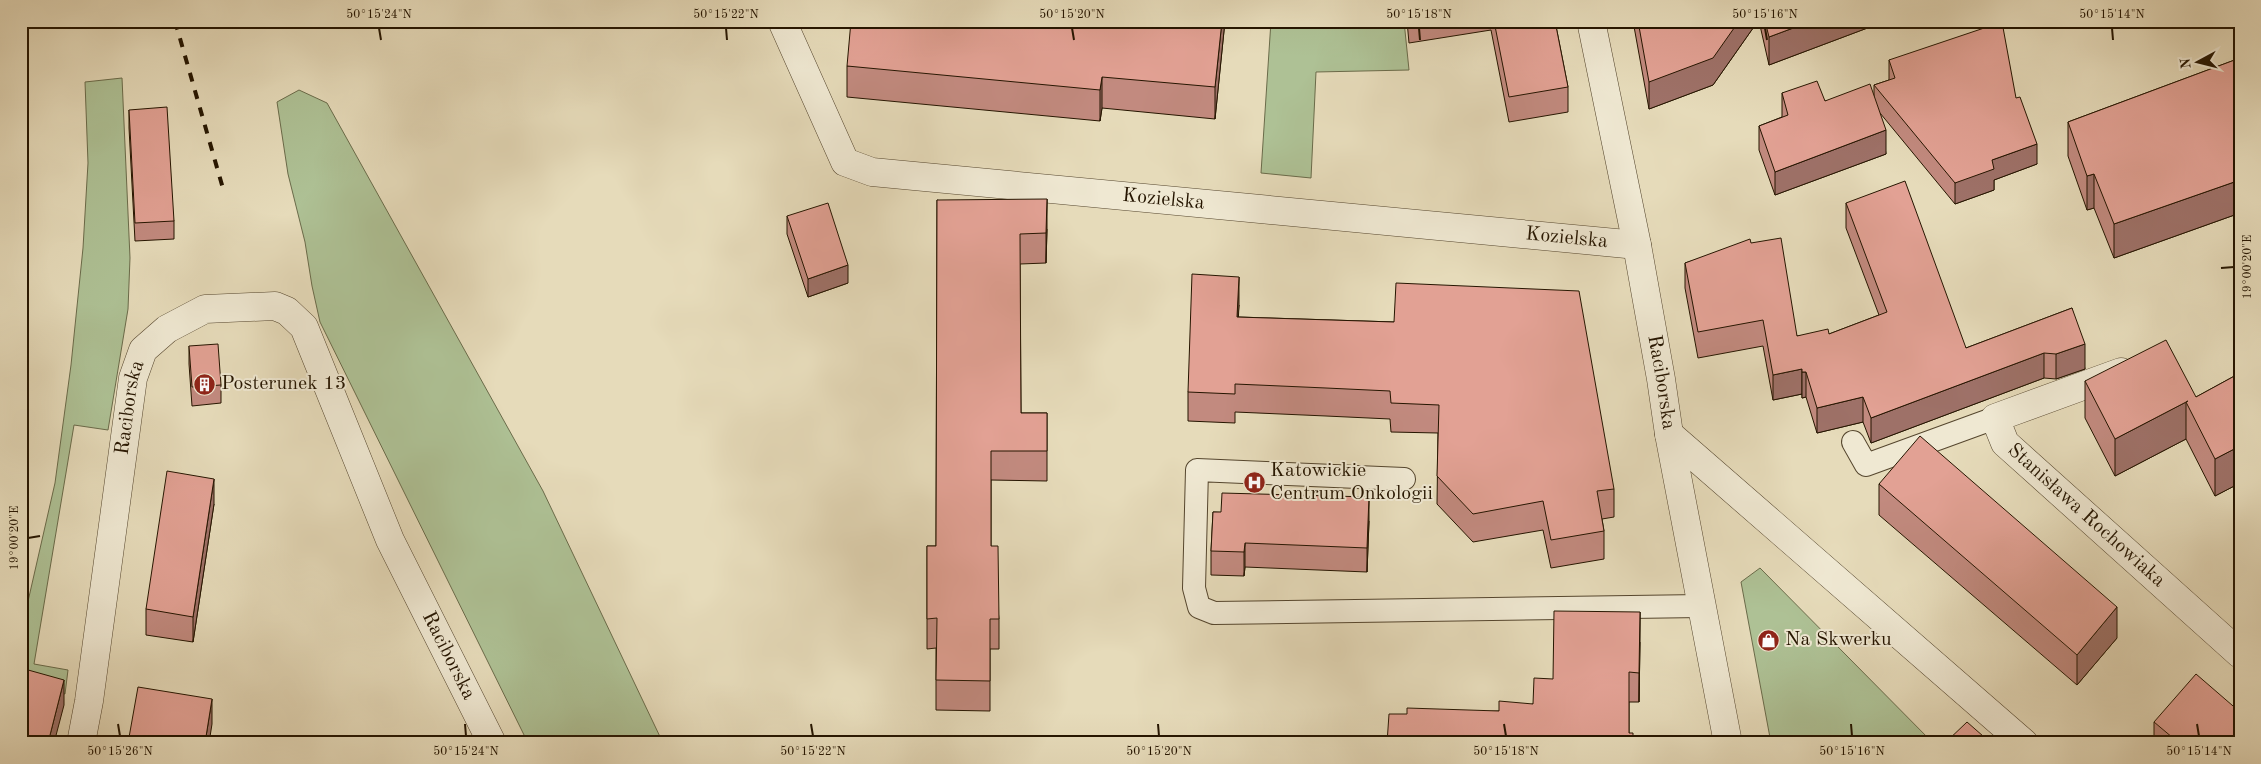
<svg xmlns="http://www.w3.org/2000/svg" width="2261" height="764" font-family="'Old Standard TT',serif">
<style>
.green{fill:#aec195;stroke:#6a6b4a}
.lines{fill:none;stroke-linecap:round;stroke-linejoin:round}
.lane-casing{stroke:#55462e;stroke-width:24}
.street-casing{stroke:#55462e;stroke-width:29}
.lane{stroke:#efe8d2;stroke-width:22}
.street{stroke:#efe8d2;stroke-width:28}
.rail{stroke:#251500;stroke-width:4;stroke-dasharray:9 9;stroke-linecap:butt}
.wall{fill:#c28a7f;stroke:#251500}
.shaded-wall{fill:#9e7168;stroke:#251500}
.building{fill:#e2a194;stroke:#251500}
.ticks{fill:none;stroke:#251500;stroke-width:2}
.labels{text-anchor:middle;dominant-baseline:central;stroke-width:4;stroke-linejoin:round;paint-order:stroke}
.street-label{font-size:20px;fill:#251500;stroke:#efe8d2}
.poi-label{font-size:20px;fill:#251500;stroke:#efe8d2;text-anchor:start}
.neatline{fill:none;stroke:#251500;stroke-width:2}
.ticks-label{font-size:12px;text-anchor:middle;fill:#251500}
</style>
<rect width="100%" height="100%" fill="#e6dbba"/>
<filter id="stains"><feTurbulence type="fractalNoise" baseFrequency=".004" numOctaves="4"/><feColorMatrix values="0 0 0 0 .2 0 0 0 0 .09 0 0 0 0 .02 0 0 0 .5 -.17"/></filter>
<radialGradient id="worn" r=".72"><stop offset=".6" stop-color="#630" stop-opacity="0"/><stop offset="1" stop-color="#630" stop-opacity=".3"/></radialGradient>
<g class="green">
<path d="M1271,21H1404L1409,70L1316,72L1311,178L1261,173Z"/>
<path d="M122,78L130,258L128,309L108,430L74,425L34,664L68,670L65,694L21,684V632L55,483L71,365L83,248L88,163L85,82Z"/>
<path d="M299,90L327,103L543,491L663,743H528L320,322L312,286L305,242L288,174L277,102Z"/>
<path d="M1760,568L1933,743H1771L1741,582Z"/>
</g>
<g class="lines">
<defs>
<g id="lane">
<path d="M1853,442L1866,465L1995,418"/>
<path d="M1404,479L1197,470L1194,588L1199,607L1214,613L1701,606"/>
</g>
<g id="street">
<path id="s1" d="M782,21L845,162L872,172L1637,245"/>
<path id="s2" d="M1591,21L1637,245L1661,379L1669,434L1728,743"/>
<path id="s3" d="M2121,372L1995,418L2005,443L2240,654"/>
<path d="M1669,434L2024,743"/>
<path id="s4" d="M81,743L89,701L133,378L143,350L167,329L205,309L275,306L287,311L304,327L390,540L492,743"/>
</g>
</defs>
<use href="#lane" class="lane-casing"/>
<use href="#street" class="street-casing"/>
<use href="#lane" class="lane"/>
<use href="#street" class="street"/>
<path class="rail" d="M175,21L224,192"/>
</g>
<g class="wall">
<path d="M1225,21L1215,119L1102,108L1100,121L847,97V66Z"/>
<path d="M1407,21H1555L1568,87V112L1509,122L1491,30L1409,43Z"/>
<path d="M1633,21H1758L1713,85L1649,109Z"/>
<path d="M1759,21H1886L1769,65Z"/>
<path d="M2236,21H2240V40L2236,30Z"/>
<path d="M2240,58V213L2114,258L2094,208L2087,210L2068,156V122Z"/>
<path d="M1889,60L2016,98L2037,164L1994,180V190L1955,204L1880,113L1886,154L1775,195L1759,150V126L1782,117V93L1825,101L1874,98V85L1889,80Z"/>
<path d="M129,110L174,221V239L135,241L129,128Z"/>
<path d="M937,200L1047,229L1046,263L1020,264L1021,413H1047V481L991,480V546L999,619V649H990V711L936,710V648L927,649V546H936Z"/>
<path d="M1846,203L1966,348L2072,308L2085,369L2056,379L2044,378L1871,443L1863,422L1817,433L1806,397L1802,398V394L1773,400L1763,346L1698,358L1685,288V263L1751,243L1797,336L1829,334L1879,315L1846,228Z"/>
<path d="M787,216L848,283L808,297L787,234Z"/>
<path d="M1239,305L1238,317L1394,322L1614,489V517L1602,519L1604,531V559L1551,568L1543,530L1473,542L1437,504L1438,433L1391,432L1390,419L1326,416L1235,412V423L1188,421V392Z"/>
<path d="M189,346L221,385V403L192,406L189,364Z"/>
<path d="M2240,373V483L2215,496L2186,439L2115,476L2085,418V381L2196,397Z"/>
<path d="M1879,484L2117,638L2077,685L1879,515Z"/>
<path d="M214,504L193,642L146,635V609Z"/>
<path d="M1213,512L1369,521L1367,572L1245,567L1244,576L1211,575V551Z"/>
<path d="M1640,642L1639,702H1629V733L1407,714L1499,711L1533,704L1553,679Z"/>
<path d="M2154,722L2240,743H2154Z"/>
</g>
<g class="shaded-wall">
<path d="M1222,21H1225L1215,119V87Z"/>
<path d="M1739,21H1758L1713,85L1649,109V82Z"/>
<path d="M1812,21H1886L1769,65V37Z"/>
<path d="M1102,77V108L1100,121V90Z"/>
<path d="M1886,130V154L1775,195V172Z"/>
<path d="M2037,144V164L1994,180V190L1955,204V183L1992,160Z"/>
<path d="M2094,174V208L2087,210V176Z"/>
<path d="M2240,180V213L2114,258V224Z"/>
<path d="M1047,199V229L1046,263V233Z"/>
<path d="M848,265V283L808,297V279Z"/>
<path d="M1239,277V305L1237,345V317Z"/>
<path d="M2085,344V369L2056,379V354Z"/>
<path d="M2044,353V378L1871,443V418Z"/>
<path d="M1802,369V394L1773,400V375Z"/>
<path d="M1802,372H1806V397L1802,398Z"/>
<path d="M1863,397V422L1817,433V408Z"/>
<path d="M2188,401L2186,402V439L2115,476V439Z"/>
<path d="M2240,446V483L2215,496V459Z"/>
<path d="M214,479V504L193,642V617Z"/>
<path d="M1369,497V521L1367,572V548Z"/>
<path d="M1245,543V567L1244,576V552Z"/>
<path d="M2117,607V638L2077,685V655Z"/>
<path d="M1640,612V642L1639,702V673Z"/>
<path d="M64,680V705L54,743H48Z"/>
<path d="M212,699V724L209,743H205Z"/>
</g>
<g class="building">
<path d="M851,21H1222L1215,87L1102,77L1100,90L847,66Z"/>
<path d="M1494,21H1555L1568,87L1509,97Z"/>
<path d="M1638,21H1739L1713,58L1649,82Z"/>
<path d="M1765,21H1812L1769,37Z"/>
<path d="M2002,22L2016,98L2020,97L2037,144L1992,160L1994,169L1955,183L1874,85L1895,78L1889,60Z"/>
<path d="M2240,58V180L2114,224L2094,174L2087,176L2068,122Z"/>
<path d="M1817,81L1825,101L1870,84L1886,130L1775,172L1759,126L1788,115L1782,93Z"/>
<path d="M167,107L174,221L135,223L129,110Z"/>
<path d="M1905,181L1966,348L2072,308L2085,344L2056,354L2044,353L1871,418L1863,397L1817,408L1806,372H1802V369L1773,375L1763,320L1698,332L1685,263L1750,239L1751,243L1781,238L1797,336L1828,329L1829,334L1887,312L1846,203Z"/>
<path d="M1047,199L1046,233L1020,234L1021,413H1047V451H991V546H998L999,619H990V681L936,680L937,618L927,619V546H936L937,200Z"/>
<path d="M828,203L848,265L808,279L787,216Z"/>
<path d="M1192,274L1239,277L1237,317L1394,322L1396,283L1579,291L1614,489L1597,491L1604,531L1551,540L1543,501L1473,514L1437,476L1439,405L1391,403L1390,391L1326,388L1235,384V394L1188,392Z"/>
<path d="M2166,340L2196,397L2240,373V446L2215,459L2186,402L2188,401L2115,439L2085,381Z"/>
<path d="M218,344L221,385L192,387L189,346Z"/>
<path d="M1920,436L2117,607L2077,655L1879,484Z"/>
<path d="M167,471L214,479L193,617L146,609Z"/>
<path d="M1222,493L1369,497L1367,548L1245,543L1244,552L1211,551L1213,512H1221Z"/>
<path d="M1554,611L1640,612L1639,673L1629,672V733H1633V743H1387L1389,714H1407V708L1499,711V701L1533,704L1534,678L1553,679Z"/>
<path d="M21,668L64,680L48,743H21Z"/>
<path d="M2196,674L2240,712V743H2179L2154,722Z"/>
<path d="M138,687L212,699L205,743H128Z"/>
<path d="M1967,722L1991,743H1945Z"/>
</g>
<path class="ticks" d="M379,28L381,40M726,28L727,40M1072,28L1074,40M1419,28L1420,40M1765,28L1767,40M2112,28L2113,40M2221,268L2234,267M28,538L40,536M118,724L120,736M465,724L466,736M811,724L813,736M1158,724L1159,736M1504,724L1506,736M1851,724L1852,736M2197,724L2199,736"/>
<defs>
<symbol id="building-disc" viewBox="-11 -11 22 22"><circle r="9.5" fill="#8f2418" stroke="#efe8d2"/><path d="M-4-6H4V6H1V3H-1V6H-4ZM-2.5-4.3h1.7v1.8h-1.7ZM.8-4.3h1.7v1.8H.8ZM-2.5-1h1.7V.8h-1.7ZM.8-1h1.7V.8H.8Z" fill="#fff"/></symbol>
<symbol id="hospital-disc" viewBox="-11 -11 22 22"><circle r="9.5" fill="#8f2418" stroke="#efe8d2"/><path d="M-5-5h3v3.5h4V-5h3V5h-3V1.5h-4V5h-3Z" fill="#fff"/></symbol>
<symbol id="shop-disc" viewBox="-11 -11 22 22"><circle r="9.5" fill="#8f2418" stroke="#efe8d2"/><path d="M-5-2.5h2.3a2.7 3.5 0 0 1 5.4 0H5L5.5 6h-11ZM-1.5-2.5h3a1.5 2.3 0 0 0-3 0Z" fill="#fff"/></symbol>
</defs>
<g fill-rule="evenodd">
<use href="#building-disc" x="192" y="372" width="25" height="25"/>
<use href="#hospital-disc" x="1242" y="470" width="25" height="25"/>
<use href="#shop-disc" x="1756" y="628" width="25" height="25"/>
</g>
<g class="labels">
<g class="street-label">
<text stroke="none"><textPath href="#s1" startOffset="476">Kozielska</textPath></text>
<text stroke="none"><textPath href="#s1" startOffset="881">Kozielska</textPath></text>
<text stroke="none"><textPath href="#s2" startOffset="368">Raciborska</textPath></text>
<text stroke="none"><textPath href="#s4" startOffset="339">Raciborska</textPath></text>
<text stroke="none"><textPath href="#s3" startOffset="270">Stanisława Rochowiaka</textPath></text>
<text stroke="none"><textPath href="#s4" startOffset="939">Raciborska</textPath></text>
</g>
<g class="poi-label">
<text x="221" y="384">Posterunek 13</text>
<text x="1270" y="471">Katowickie<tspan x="1270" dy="23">Centrum Onkologii</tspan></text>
<text x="1785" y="640">Na Skwerku</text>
</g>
</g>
<rect width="2261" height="764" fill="none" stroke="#e6dbba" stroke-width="55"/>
<g transform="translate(2198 62) rotate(263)" stroke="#efe8d2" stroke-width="4" paint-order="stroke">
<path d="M0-4L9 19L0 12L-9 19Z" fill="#251500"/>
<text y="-8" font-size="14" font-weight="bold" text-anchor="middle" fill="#251500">N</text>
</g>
<rect x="28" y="28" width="2206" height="708" class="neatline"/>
<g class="ticks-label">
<text x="379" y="18">50°15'24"N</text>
<text x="726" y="18">50°15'22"N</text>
<text x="1072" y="18">50°15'20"N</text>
<text x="1419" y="18">50°15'18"N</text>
<text x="1765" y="18">50°15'16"N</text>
<text x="2112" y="18">50°15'14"N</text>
<text transform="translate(2247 267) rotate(-90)" y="4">19°00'20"E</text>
<text transform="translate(14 538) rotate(-90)" y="4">19°00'20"E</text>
<text x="120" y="755">50°15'26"N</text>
<text x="466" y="755">50°15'24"N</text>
<text x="813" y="755">50°15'22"N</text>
<text x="1159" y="755">50°15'20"N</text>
<text x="1506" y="755">50°15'18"N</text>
<text x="1852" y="755">50°15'16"N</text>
<text x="2199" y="755">50°15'14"N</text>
</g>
<rect width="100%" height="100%" filter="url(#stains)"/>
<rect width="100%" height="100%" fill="url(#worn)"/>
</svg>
